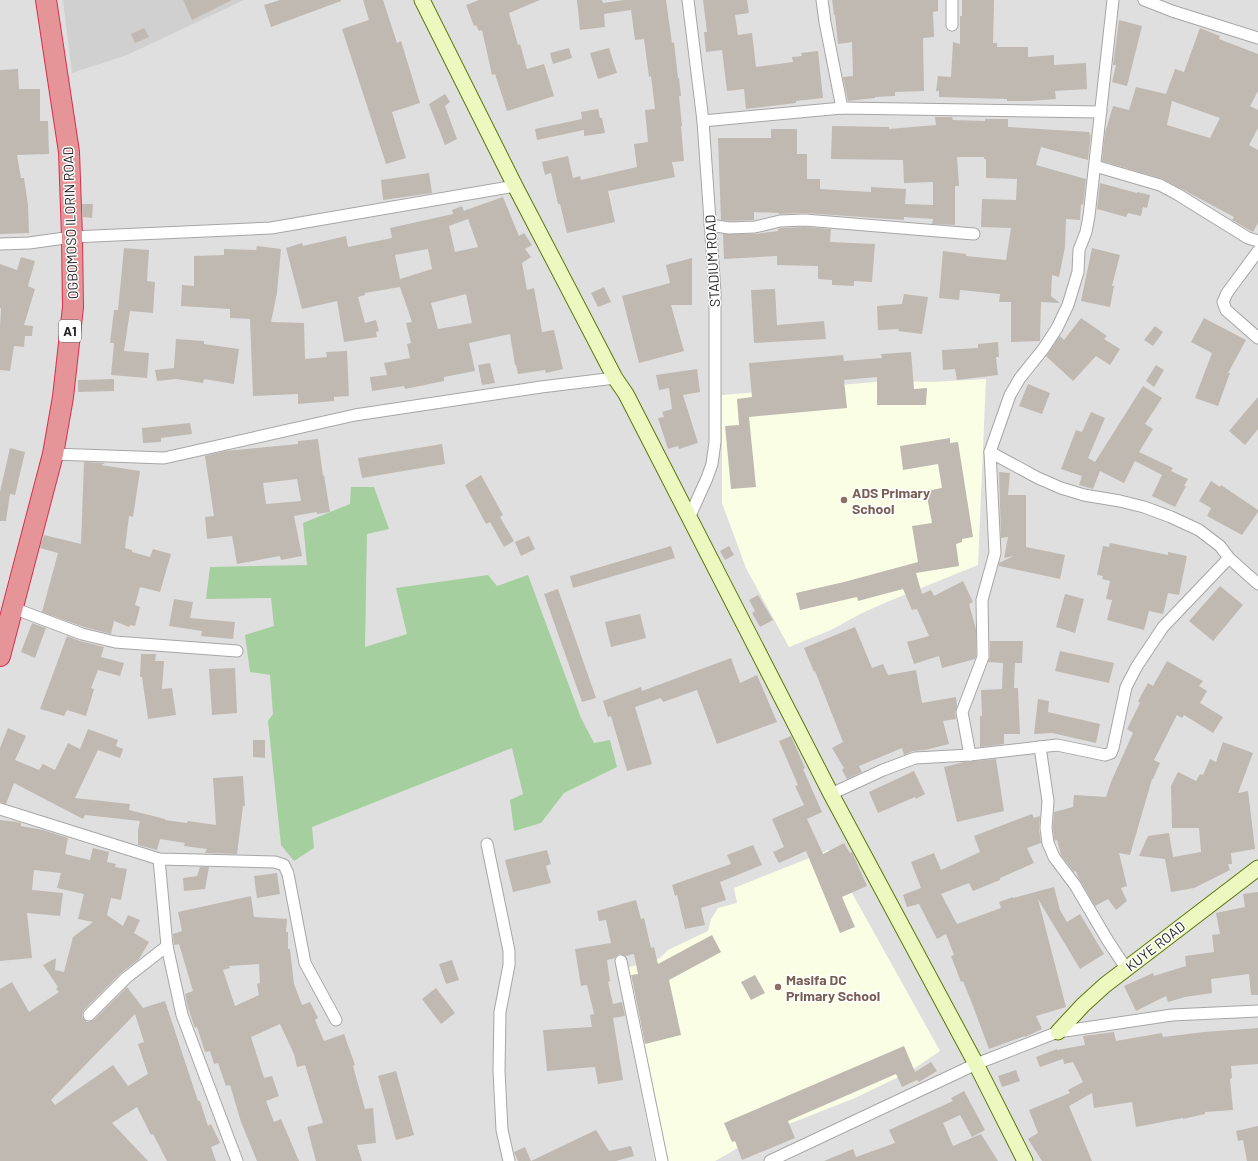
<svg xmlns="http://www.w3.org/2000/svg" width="1258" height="1161" font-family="Barlow,sans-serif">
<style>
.residential{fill:#e0dfdf}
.education{fill:#fafee5}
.religious{fill:#d0d0d0}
.forest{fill:#a6cf9f}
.building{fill:#bfb9b2;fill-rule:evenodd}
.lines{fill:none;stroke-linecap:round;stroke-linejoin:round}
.street-casing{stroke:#a6a6a6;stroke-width:13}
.secondary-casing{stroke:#5c7909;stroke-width:17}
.highway-casing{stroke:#d6304f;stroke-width:22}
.street{stroke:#fff;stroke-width:11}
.secondary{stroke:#edf8c1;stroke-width:15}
.highway{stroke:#e59597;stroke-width:20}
.education-dot{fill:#8d6e63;stroke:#fff;stroke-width:1.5}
.labels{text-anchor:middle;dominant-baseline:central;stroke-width:3;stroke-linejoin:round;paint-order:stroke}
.shield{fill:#fff;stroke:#646464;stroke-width:1}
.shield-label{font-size:13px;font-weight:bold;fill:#222}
.street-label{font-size:14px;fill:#222;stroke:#fff}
.education-label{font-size:14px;font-weight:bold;fill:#785e54;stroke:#fff;text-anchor:start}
</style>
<rect width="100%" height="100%" fill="#f2f0e9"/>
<rect class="residential" x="0" y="0" width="1258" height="1161"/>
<g class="education">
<path d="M986,379L978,565L894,599L862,613L831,630L789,647L746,568L722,503V395L887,381L931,382Z"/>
<path d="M828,850L940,1051L909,1072L855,1098L761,1135L715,1161H655L617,971L660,958L668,950L708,931L711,919L718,908L737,903L734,888L822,853Z"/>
</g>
<path class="religious" d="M63,0H244L127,55L72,73Z"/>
<path class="forest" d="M351,487H374L389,529L367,534L365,647L407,634L396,588L488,575L497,586L528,575L581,718L594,743L610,740L617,767L564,793L541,823L514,831L510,800L523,794L512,748L312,827L314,848L294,861L281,845L268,721L273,714L270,675L250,672L245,635L274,626L271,598L206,599L210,567L307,565L303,523L350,504Z"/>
<g class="building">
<path d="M183,0H232L192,20Z"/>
<path d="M280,0H341V1L271,27L264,5Z"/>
<path d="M363,0H383L397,43L401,41L420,103L392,112L406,158L386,164L342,29L369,20Z"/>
<path d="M479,0H540L509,13L518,45L520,44L527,69L544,64L554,96L507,111L495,74L492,75L482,30L479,31L476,25L474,26L466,5Z"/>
<path d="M577,0H602L603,3L624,0H666L672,43L674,42L678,78H679L681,96H679L682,126H681L684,161L672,162L675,177L608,191L615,222L567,233L560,204H558L551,173L545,175L542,162L568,156L573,178L580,176L581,180L637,167L634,144L648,142L645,110L655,109L651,76L649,77L644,39L635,40L631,10L604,14L605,27L580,30Z"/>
<path d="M703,0H747L749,13L735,15L738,35L752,33L756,67L793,62L792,57L802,56L801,53L818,51L823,98L796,101V103L746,109L744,89L727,91L722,50L706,52L704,32H707Z"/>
<path d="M832,0H938V11L933,12L934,37L923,38L924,91L895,92V96L875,97V98L848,101L843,77L853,76L852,42L838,44L835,15H834Z"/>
<path d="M962,0H994L993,43H997V47H1028V57L1054,55V65L1086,63L1087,89L1055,91L1056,99L1030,101H1007V99L939,97V91H936L938,76L951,77L953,42L960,44V16H962Z"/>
<path d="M1119,20L1142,26L1127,86L1112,82L1116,65H1113Z"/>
<path d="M144,28L149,37L135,43L131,34Z"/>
<path d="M1200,28L1220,36L1219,39L1258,54V91L1250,106L1258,110V128L1249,145L1258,150V223L1253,232L1232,220L1234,217L1163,179L1102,161L1105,133L1113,106L1129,110L1136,87L1166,94L1175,69L1184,72ZM1172,101L1220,118L1210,138L1167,125Z"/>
<path d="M569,48L572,58L553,64L550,53Z"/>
<path d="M609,48L617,73L598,79L590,53Z"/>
<path d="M18,69L19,89H40V121H48L49,154L17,155L21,178H24L28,205L29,233L0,234V70Z"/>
<path d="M445,94L450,102L445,106L457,139L445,145L429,104Z"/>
<path d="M598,109L600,118H602L605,133L584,136V130L537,140L535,129L582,119L581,112Z"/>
<path d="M935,117H952L953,120L985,121V119H1008V127L1089,132L1090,136L1091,132L1088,160L1041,147L1036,165L1086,179L1083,205L1081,204L1080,220L1066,219L1065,247L1059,277L1052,275L1051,296L1060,303L1041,302L1040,341L1011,342V302H999L1000,294L960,290L959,300L939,298L943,251L966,254V256L1006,260L1011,228L981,227L982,199L1016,200L1017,179L986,178V159H984V157H957L959,186H955V225L932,224L933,219L904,217V220L805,213L779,214V213L754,212V220L729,221L721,220L718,138H771V129H797V154H807V179H820V189L871,192V187L906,189L905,204L933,205V182L904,183L903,160L831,159L832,126L889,127V129L936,125Z"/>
<path d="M429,173L432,193L383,200L381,180Z"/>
<path d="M1100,183L1137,193V192L1150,195L1147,208L1143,207L1141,216L1128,213L1126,217L1097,209Z"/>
<path d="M503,197L519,236L524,233L532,245L525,249L531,257L522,263L527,290L534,288L542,332L554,330L563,369L546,373L545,370L518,374L516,365H515L510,334L469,343L475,371L444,377V381L405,389L404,386L372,391L370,377L387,375L384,363L410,358L407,344L411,343L406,323L412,322L400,287L365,293V295L358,297L365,323L376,320L379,331L376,332L377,337L344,342L337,301L302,309L286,248L302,243L303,246L346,236L348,247L392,238L390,228L453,214L452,210L462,206L464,211L466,210ZM468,219L478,247L455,252L449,226ZM428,249L432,269L400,279L395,255ZM466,294L472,323L438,329L431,303Z"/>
<path d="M82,204H93L92,218L83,217Z"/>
<path d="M805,227L831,229L830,242L875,244L872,282L854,281V286L832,285V280L818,279V266L777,265V256L724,259L723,234H755L778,231V229L781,228Z"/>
<path d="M257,246L281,249L277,293L271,322L304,323L305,359L327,357L326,352L347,351L349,396L334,397V401L298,404V394L253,396L250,319L230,318V309L181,306L182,285L194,286V256L224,255V249L256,250Z"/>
<path d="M124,248L149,250L147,281L155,282L153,313L130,311L124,351L149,353L147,378L111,375L114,343H110L114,310H118Z"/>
<path d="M1092,248L1120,255L1112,286H1114L1110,307L1081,301Z"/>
<path d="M21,257L35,261L28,286L35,289L24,325L33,326L32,336H25L24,347L14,346L10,371L0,370V327L1,308H0V264L17,270Z"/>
<path d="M692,258V305H671L684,351L639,363L622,296L670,283L666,265Z"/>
<path d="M604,287L611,302L598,307L591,293Z"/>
<path d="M775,289L777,325L824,321L826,339L754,343L751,290Z"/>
<path d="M904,294L928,297L922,334L898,331L899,329L878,330L877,306L902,304Z"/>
<path d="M1081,318L1107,336L1104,339L1120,349L1110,365L1096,356L1073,381L1046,356L1059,337L1060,336L1064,340Z"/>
<path d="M1204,318L1246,340L1228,373H1230L1218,406L1195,398L1212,353L1191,342Z"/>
<path d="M1155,326L1163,332L1153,346L1144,340Z"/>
<path d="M176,339L204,341V344L239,349L234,384L204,379L203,383L176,379L157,381L155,370L174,368Z"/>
<path d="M998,342L999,357H996L998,375L957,380L955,369L943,370L942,350L978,348V344Z"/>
<path d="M911,352L914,389L927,388L926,405H877V377L844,380L847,408L749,417L756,487L731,489L725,426L739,425L737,399L752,397L749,363L843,355L844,361L882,358L881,354Z"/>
<path d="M490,363L495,383L482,385L478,365Z"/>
<path d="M1156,365L1164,370L1154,387L1146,381Z"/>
<path d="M697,369L700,392L683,395L698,443L679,449L678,446L668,449L658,418L664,417L662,412L672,409L669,388L659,390L656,375Z"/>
<path d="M114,379V391L78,392V380Z"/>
<path d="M1028,384L1050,393L1042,414L1019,406Z"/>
<path d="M1143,386L1162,398L1145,424L1153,429L1139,452L1173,468L1171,471L1188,479L1184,486H1186L1175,507L1152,496L1162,475L1135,461L1124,483L1100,471L1093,489L1079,485L1082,476L1061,469L1076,430L1082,432L1091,412L1105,418L1088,458L1095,462Z"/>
<path d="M1258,397V429L1245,445L1229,431Z"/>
<path d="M190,423L192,434L161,438V442L143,443L142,428Z"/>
<path d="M950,438V443L958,442L973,537L962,539V542L956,544L959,566L916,573L922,594L931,590L934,596L963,581L973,602L969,604L976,629V656L975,659L942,668L939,656L914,664L907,642L929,636L917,609L912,610L903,589L858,601L857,597L800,610L796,593L844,582L918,562L912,526L932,523L926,491L942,488L938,464L903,470L900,446Z"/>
<path d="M318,439L323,476L324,475L330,512L317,514V512L294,516L302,556L281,560L280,556L237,564L232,536L207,539L205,517L214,516L205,456L225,451L298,444V441ZM297,479L301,501L266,504L263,483Z"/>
<path d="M442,444L445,464L362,478L358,458Z"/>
<path d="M10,448L25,452L15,495L10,494L6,521H0V492Z"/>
<path d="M84,462L105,463L101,465L140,471L133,517L129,516L125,548L132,550V552L150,557L153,549L171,554L160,592L140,587L135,605L140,607L135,626L130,625L129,627L114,621L111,634L84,627L42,612L58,553L40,548L44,535L81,544Z"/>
<path d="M999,472L1010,473L1008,495H1026V547L1065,555L1060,579L999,566V563L1013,556L1004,558L1008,537L1001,538Z"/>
<path d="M481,475L503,515L500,517L514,541L504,547L490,522L486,524L465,485Z"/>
<path d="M1211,481L1220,487L1221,485L1258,510V512L1242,535L1207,516L1211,508L1199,501Z"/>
<path d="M529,536L535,549L521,556L515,542Z"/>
<path d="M1110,543L1168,555V552L1187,556L1179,595L1168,593L1163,614L1149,611L1144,630L1107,620L1112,600L1106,599L1110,581L1102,579L1103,576L1097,575L1103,546L1109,547Z"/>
<path d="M671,546L675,558L573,588L570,576Z"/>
<path d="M729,546L734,555L725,560L720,551Z"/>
<path d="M1220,586L1243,605L1213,641L1189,621Z"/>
<path d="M558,589L596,698L582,702L544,594Z"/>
<path d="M1065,594L1084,599L1075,633L1056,627Z"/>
<path d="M758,595L773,620L760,627L752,613L755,611L749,600Z"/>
<path d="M174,599L193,602L190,618L235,622L233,639L201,636L202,631L169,626Z"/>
<path d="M640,614L646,638L611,647L605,622Z"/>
<path d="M32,623L46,628L35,658L21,652Z"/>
<path d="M855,627L872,668L883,664L888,675L916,670L922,703L956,697L957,706L955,713L956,719L943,721L949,744L925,750L913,751L904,755L902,748L859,766L862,772L847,779L842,770L844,768L832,748L843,742L815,671L814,672L804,648Z"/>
<path d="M67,636L80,641L104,647L101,657L124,663L120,676L98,670L91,688L94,689L86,716L67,710L64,716L40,709Z"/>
<path d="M990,641H1023L1022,663H1015L1014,688H1018L1020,734H1004V744L980,747V716H982L981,690L1002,689L1003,663L988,662L990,657Z"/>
<path d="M1060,651L1114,663L1109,683L1055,671Z"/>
<path d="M141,654H156L155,661H164L162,689L172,688L176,715L148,719L142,677H140Z"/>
<path d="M731,658L740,683L757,675L777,722L717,744L697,690L663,702L661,698L635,707L652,764L627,771L611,716L608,717L603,701L641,687L642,691Z"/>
<path d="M1167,661L1203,681L1199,686L1207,691L1200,703L1223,717L1213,733L1184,715L1182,718L1177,715L1154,760L1160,763L1153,779H1152L1130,855L1119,853L1127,886L1121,888L1127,901L1116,910L1108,899L1095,906L1078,877L1076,871L1074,872L1061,855L1057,840L1055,841L1054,838L1053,828L1054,812L1073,807L1074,795L1106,797L1111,782L1133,733L1127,729L1140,703L1138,701L1148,683L1153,686Z"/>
<path d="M235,668L237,713L212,715L209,669Z"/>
<path d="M1038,699L1049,701L1048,712L1100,724L1096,743L1052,733L1034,734Z"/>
<path d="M8,728L26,736L15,760L39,770L43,764L55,770L68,743L80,749L88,729L118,740L116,746L123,749L120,758L98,750L75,798L130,804L129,810L165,819V820L187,823L188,821L216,825L213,778L243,776L245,806H243L237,854L205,853L207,849L184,846L185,843L160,839L157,850L138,845V830L140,821L85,815L83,819L14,783L6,804L0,802V748Z"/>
<path d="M791,736L805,768L803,769L822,812L807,819L823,854L844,843L850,853L852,852L867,886L842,897L855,927L840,933L806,851L779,863L773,852L784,847L772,819L804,805L795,786L798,785L779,741Z"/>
<path d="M253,740H265V758L253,757Z"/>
<path d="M1223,742L1253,753L1238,793L1248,791L1255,849L1231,853L1232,864H1228L1230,870L1194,888L1171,892L1165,859L1139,856L1148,836L1169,833L1173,857L1201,852L1199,828H1172L1171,786L1178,772L1196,781L1200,774L1203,775L1210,759L1216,762Z"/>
<path d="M996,759L1004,811L957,822L944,767L964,762Z"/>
<path d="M914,771L925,794L916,799L915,797L878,813L869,792Z"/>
<path d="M1032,814L1034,818L1040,816L1039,829L1041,843L1027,848L1034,863L1000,878V880L973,891L969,883L941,894L957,924L1001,908L999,902L1013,897V898L1054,887L1060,910L1067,922L1080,914L1104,954L1080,969L1038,899L1066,1007L1036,1016L1042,1029L1025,1037V1036L989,1049L973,1006L963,981L961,982L951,956L954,955L946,934L937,939L919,904L907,907L903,895L921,888L911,862L934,853L941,870L980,852L974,836Z"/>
<path d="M0,820L17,822L21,823V826L43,830L68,838L65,854L90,860L93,848L109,852L107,862L116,864L115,867L127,869L121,900L111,898L107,915L123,926L128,915L140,920L134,933L149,942L139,959L121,973L84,1010L82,1014V1017L87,1022L94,1020L127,987L143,1008L165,1001L198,1101H200L208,1126L211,1124L220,1143L211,1147L216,1161H167L153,1134L151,1135L137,1107L112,1123L148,1161H0V989L12,982L29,1012L59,992L56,989L58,987L43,965L56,958L55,970L64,972L73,937L93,922L78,919L84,894L57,888L61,873L34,870L32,890L63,893L60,916L27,913L32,958L0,961ZM135,1014L144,1042L138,1044L148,1074L128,1086L113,1065L55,1105L51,1100Z"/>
<path d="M753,845L762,865L720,882L726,900L701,908L705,925L685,929L677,895L675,896L672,885L731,864L727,855Z"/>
<path d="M547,850L551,864L546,866L551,883L513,892L505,860Z"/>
<path d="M200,867H209L205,889L184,891L183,878L197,876Z"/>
<path d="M277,873L280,894L257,898L254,876Z"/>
<path d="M1258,892V995H1251L1249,974L1211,979L1212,993L1185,997L1168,1002L1166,996L1136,1011L1124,986L1153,973L1154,976L1186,966L1185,956L1214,952L1212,935L1220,934L1216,913L1245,907L1243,894Z"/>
<path d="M251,896L254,917L287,919L286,932H288V949H290L294,984L302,1005L310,1002L318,1018L315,1020L324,1041L344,1034L355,1065L353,1066L365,1109L373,1108L376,1143L357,1145L362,1161H316L307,1127L323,1123L305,1065L297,1067L294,1054L280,1024L251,1037L264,1078L272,1076L279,1096L266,1101L274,1122L281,1119L299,1161H257L241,1122L230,1085L226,1086L218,1063L214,1064L210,1051L205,1052L197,1027L195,1028L188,1008L185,994L193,991L179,944L174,945L173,934L182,931L178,912ZM259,964L260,983L257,984L259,995L235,1006L223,970L230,968L229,966Z"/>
<path d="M636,900L641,919L644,918L651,948L654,947L658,964L712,935L721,952L669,980L681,1035L645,1044L631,975L638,974L634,954L626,956L619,954L615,958L607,960L610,981L608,982L613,1004L622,1002L625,1016L613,1018L623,1080L598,1084L595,1067L547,1071L543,1030L592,1027L590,1015L594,1014L587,985L581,986L575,949L611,943L606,920L599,921L597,911Z"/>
<path d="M452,960L459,980L446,984L439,964Z"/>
<path d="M755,975L765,993L751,1000L741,982Z"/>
<path d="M436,988L455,1013L441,1024L422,999Z"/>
<path d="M1258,1028V1064L1231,1066L1232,1078L1230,1079L1233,1110L1205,1112V1114L1183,1119V1118L1136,1127L1132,1102L1094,1108L1092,1093L1069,1106L1092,1161H1042L1028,1139L1038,1133L1029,1110L1070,1093L1068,1090L1083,1082L1073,1062L1064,1064L1063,1059L1040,1067L1036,1057L1057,1049V1050L1085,1045L1083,1036L1114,1032L1116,1041L1162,1033L1163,1037L1204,1032Z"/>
<path d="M904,1046L915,1072L931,1062L937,1071L919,1082L917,1080L902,1087L896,1074L788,1121L795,1138L742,1160L735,1141L732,1142L724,1123Z"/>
<path d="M1016,1070L1020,1081L1002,1087L998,1076Z"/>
<path d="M396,1071L414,1135L396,1140L378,1076Z"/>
<path d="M964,1091L985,1130L972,1137L960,1115L943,1123L953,1146L981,1134L998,1161H824L853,1149L856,1157L895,1143L889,1130L953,1101L951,1098Z"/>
<path d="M1258,1126V1161H1247L1243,1140L1238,1141L1236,1131Z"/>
<path d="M596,1130L609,1151L631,1146L634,1156L616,1161H518L514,1152L525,1147L531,1161Z"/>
</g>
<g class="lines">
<defs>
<g id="street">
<path d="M688,0L703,121L715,292V442L712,464L707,478L689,518"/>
<path d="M822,0L825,22L842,108"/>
<path d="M952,0V25"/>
<path d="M1144,0L1172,11L1258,38"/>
<path d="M703,121L842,108L1101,112"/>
<path d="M1095,166L1160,185L1177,194L1248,238L1258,241"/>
<path d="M710,225L729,228L755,227L780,221L805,220L974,234"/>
<path d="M0,244L29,243L72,237L271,228L515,186"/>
<path d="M1258,251L1227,293L1223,302L1226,310L1258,338"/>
<path d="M990,452L1038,478L1061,488L1084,495L1120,501L1144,507L1171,517L1199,530L1220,546L1229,558L1258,584"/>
<path d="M53,454L164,458L355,415L541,387L615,378"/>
<path d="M13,608L82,634L115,642L237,651"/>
<path d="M1040,747L1048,801L1046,828L1048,843L1054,857L1075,885L1108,941L1126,968"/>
<path d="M970,755L962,712L983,657L982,600L995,553L990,452L1010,395L1020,378L1044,348L1057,328L1068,305L1078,272L1079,250L1086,232L1089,216L1113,0"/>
<path d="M831,794L883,770L915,758L970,755L1057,745L1105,755L1111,753L1113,748L1126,687L1137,666L1163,627L1229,558"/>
<path d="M0,809L159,859L275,862L284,865L288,874L305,963L336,1020"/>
<path d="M487,844L509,951V965L500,1012L499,1071L502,1130L509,1161"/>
<path d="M159,859L167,946L182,1015L237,1161"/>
<path d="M621,961L662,1161"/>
<path d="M89,1015L126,978L167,946"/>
<path d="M770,1161L976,1064L1058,1032L1172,1015L1258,1011"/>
</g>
<g id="secondary">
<path d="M422,0L515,186L615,378L626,394L831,794L976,1064L1025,1161"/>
<path d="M1058,1032L1083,1005L1105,985L1258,868"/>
</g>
<path id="highway" d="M0,656L53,454L63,397L73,307L72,237L69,152L46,0"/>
</defs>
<use href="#street" class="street-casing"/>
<use href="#secondary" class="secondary-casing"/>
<use href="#highway" class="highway-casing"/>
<use href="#street" class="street"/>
<use href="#secondary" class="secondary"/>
<use href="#highway" class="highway"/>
</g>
<g class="education-dot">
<circle cx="844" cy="500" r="4"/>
<circle cx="778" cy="987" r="4"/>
</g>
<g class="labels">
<rect class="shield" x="59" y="320" width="22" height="22" rx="3"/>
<g class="shield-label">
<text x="70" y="331">A1</text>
</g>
<g class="street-label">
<text transform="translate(70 223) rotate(-92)">OGBOMOSO ILORIN ROAD</text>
<text transform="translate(712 261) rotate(-93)">STADIUM ROAD</text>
<text transform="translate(1155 946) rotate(-38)">KUYE ROAD</text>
</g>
<g class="education-label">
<text x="852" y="492">ADS Primary<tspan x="852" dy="16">School</tspan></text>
<text x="786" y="979">Masifa DC<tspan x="786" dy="16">Primary School</tspan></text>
</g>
</g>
</svg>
